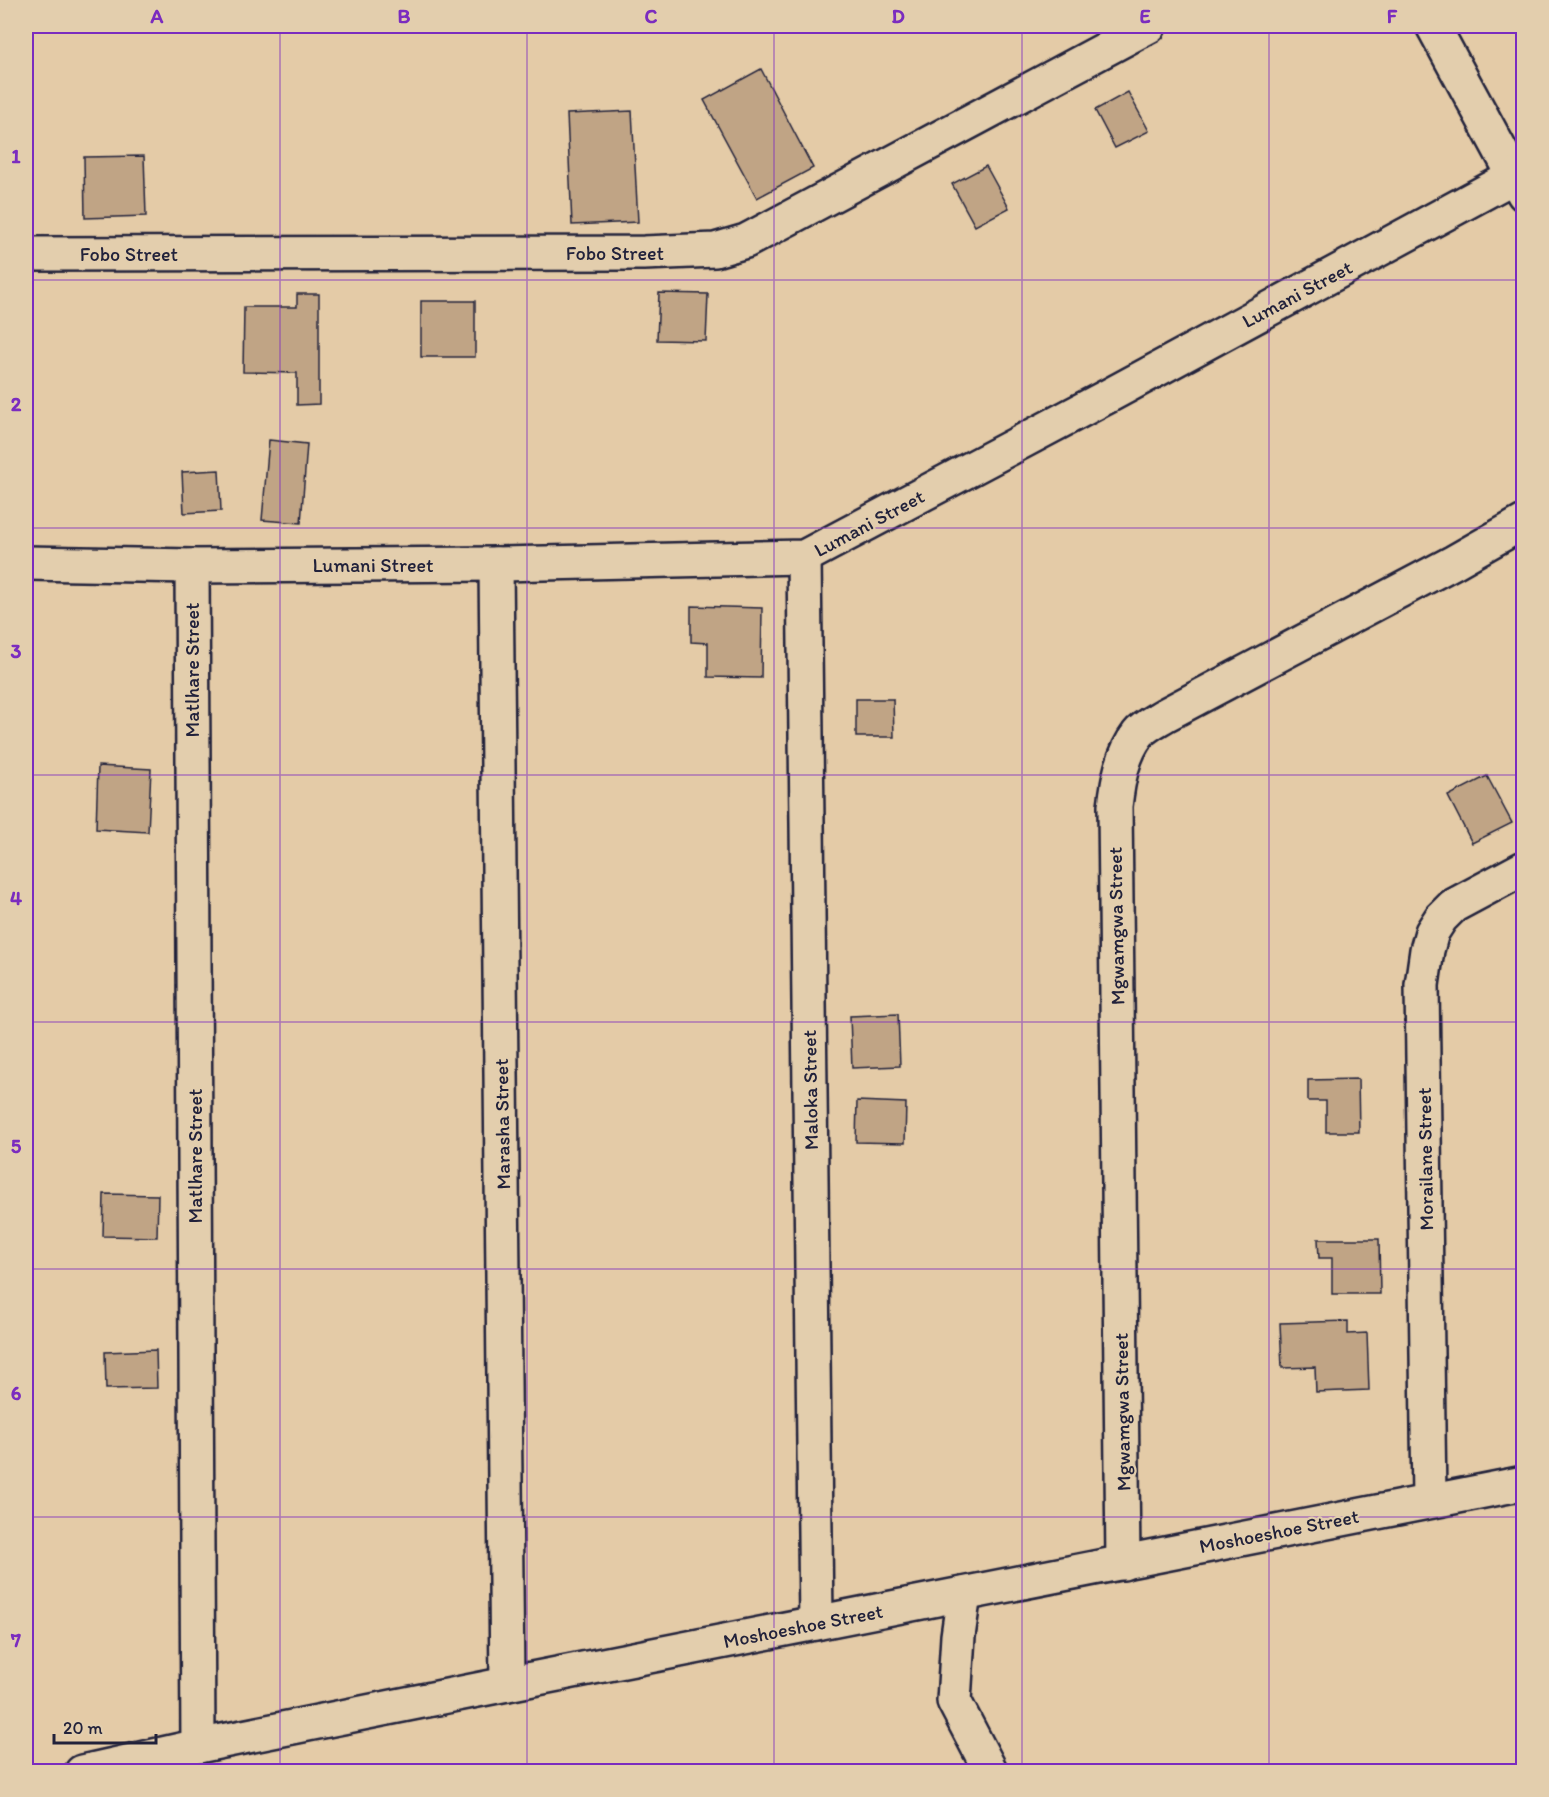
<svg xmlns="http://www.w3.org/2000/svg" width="1549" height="1797" font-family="Itim,sans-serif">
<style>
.building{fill:#c0a485;stroke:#22223b;stroke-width:1.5}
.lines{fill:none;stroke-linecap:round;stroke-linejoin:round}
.minor-casing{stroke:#22223b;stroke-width:38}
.minor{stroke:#e3cead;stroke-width:33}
.grid{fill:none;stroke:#7b2cbf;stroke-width:1.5;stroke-opacity:0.55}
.labels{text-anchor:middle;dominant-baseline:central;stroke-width:4.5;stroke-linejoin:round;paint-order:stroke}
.street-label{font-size:20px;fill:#22223b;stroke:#e3cead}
.neatline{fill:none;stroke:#7b2cbf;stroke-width:2}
.grid-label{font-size:20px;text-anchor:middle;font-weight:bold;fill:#7b2cbf}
</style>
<rect width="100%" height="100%" fill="#e4cba7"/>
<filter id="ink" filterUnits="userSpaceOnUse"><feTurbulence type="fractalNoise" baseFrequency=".0167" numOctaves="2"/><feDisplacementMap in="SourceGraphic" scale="12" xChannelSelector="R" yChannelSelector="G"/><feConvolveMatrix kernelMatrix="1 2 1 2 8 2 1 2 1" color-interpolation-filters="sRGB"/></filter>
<g filter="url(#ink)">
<g class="building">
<path d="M761,69L813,168L757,198L704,100Z"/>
<path d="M1128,92L1149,131L1115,148L1095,110Z"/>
<path d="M632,111L638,222L572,225L567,114Z"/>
<path d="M144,156L146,216L85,218L84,157Z"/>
<path d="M986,166L1009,208L975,226L952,184Z"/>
<path d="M659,293L708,294L706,341L657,340Z"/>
<path d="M297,294H319V404L297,405V373L243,372L244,307H297Z"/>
<rect x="421" y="301" width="54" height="56"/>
<path d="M269,440L307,444L301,523L262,520Z"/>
<path d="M219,470L221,511L184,513L182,472Z"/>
<path d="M691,606L762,608L761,678L708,677V643L691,642Z"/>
<path d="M856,699H893L894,737H856Z"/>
<path d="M98,766L151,769L148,832L96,829Z"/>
<path d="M1487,776L1512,823L1472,843L1448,796Z"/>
<path d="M898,1014L900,1066L852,1068L850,1016Z"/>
<path d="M1358,1079L1359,1132H1326V1101H1308V1080Z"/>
<path d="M857,1101L906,1103L905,1143L856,1142Z"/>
<path d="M104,1194L158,1195L157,1237L103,1236Z"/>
<path d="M1318,1239H1379L1380,1294H1332V1258H1319Z"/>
<path d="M1348,1321V1334L1367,1333L1369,1390L1316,1392L1315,1367L1282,1368L1280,1323Z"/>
<path d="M156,1350L157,1388L106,1389L105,1352Z"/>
</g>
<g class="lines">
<defs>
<g id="minor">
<path d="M1433,26L1524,194"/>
<path d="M26,254L644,253L715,250L746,241L1149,26"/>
<path d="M804,557L816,1623"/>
<path d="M26,563L192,566L496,564L804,557L1110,395L1524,171"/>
<path d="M496,564L507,1684"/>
<path d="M192,566L198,1746"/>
<path d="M1429,1500L1422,985L1427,950L1432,932L1441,918L1453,906L1524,868"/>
<path d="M1123,1563L1115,806C1118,781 1122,755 1138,734C1144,726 1157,720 1165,715L1454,562L1524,522"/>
<path d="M964,1594L958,1636L954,1701L991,1772"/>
<path d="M82,1772L198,1746L507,1684L1524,1483"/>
</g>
</defs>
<use href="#minor" class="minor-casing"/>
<use href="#minor" class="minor"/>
</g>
</g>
<path class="grid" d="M280,26V1772M527,26V1772M774,26V1772M1022,26V1772M1269,26V1772M26,280H1524M26,528H1524M26,775H1524M26,1022H1524M26,1269H1524M26,1517H1524"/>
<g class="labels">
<g class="street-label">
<text x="615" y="253">Fobo Street</text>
<text x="129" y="254">Fobo Street</text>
<text transform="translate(1297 294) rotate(-28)">Lumani Street</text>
<text transform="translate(869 523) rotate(-28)">Lumani Street</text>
<text x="373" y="565">Lumani Street</text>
<text transform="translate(192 670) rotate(-90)">Matlhare Street</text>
<text transform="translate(1116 926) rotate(-91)">Mgwamgwa Street</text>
<text transform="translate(810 1090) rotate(-91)">Maloka Street</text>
<text transform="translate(502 1124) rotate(-91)">Marasha Street</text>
<text transform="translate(195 1156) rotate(-90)">Matlhare Street</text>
<text transform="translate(1425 1159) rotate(-91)">Morailane Street</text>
<text transform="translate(1122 1412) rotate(-91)">Mgwamgwa Street</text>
<text transform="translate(1279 1531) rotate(-11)">Moshoeshoe Street</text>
<text transform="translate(803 1626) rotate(-11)">Moshoeshoe Street</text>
</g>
</g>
<rect width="1549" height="1797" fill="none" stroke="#e3cead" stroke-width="66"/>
<path d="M54 1734v9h102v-9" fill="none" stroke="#22223b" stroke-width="3"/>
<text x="63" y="1734" font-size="18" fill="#22223b" stroke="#e3cead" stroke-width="4.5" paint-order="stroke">20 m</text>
<rect x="33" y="33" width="1483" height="1731" class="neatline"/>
<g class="grid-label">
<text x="157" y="23">A</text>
<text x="404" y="23">B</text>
<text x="651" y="23">C</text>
<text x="898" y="23">D</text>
<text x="1145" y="23">E</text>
<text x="1392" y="23">F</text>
<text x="16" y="163">1</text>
<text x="16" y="411">2</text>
<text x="16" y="658">3</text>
<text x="16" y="905">4</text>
<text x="16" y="1153">5</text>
<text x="16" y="1400">6</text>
<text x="16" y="1647">7</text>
</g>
</svg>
